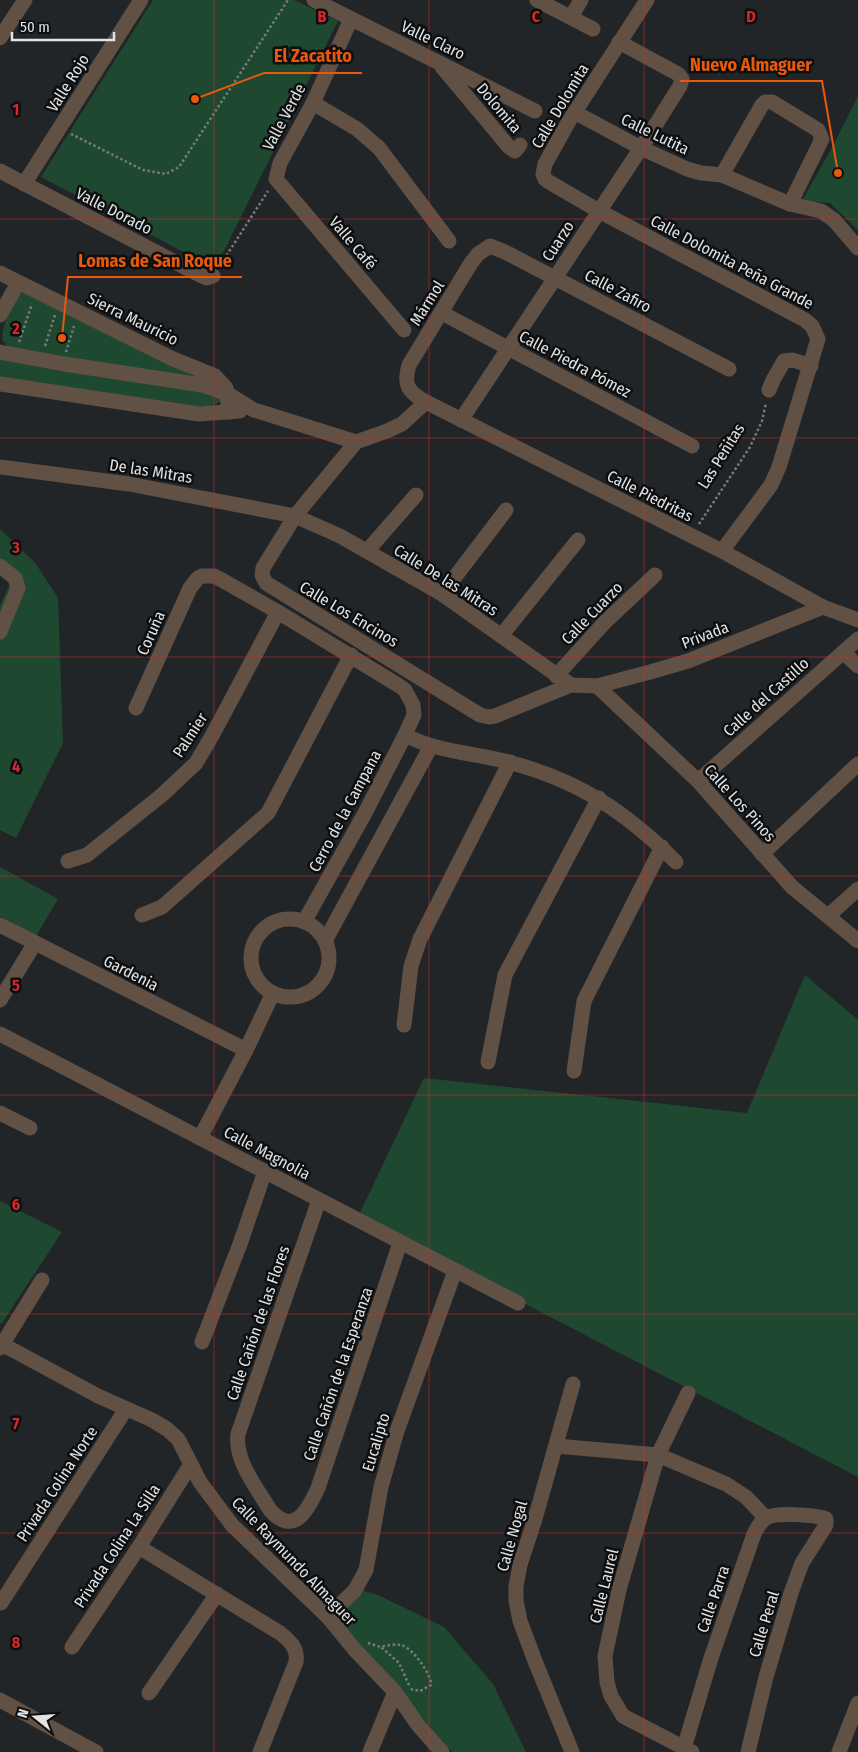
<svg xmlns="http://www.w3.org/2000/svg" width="858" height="1752" font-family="'Fira Sans Condensed',sans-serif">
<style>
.green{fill:#1f4830}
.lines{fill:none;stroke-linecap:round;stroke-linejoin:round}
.path{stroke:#787b7d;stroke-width:2.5;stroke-dasharray:2.5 2.5;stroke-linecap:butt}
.street{stroke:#615044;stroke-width:15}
.grid{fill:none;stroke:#d62828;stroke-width:1;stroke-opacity:0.55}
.labels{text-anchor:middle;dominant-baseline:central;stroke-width:5;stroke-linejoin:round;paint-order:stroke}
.street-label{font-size:16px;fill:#e1e3e4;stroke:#0d0e0f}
.grid-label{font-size:16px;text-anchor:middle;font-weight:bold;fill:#d62828;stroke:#0d0e0f;stroke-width:5;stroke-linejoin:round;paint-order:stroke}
.leader{fill:none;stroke:#e8590c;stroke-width:2}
.callout-dot{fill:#e8590c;stroke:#0d0e0f;stroke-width:2}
.callout-label{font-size:18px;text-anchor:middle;font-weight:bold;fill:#e8590c;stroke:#0d0e0f;stroke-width:5;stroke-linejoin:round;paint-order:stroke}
</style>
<rect width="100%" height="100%" fill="#222528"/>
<g class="green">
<path d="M153,0H294L338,21L223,253L211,259L195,258L41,177Z"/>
<path d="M858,96V230L830,203L802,201L834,144Z"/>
<path d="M23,293L35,295L219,385L15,353C12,349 6,345 3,341C0,330 12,305 18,295Z"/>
<path d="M0,355L212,389L222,400L213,406L203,407L0,378Z"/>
<path d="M0,529L36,564L58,598L63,743L16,838L0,830V606L14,574L0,564Z"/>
<path d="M0,867L58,899L36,936L0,916Z"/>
<path d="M805,975L858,1020V1477L358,1217L424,1078L747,1113Z"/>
<path d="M0,1201L62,1232L2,1323L0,1324Z"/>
<path d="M358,1589L380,1596L444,1627L493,1684L526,1752H453L449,1749L335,1616Z"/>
</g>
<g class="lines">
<g class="path">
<path d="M71,134L143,170L166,174L179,167L288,0"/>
<path d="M221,264L268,191"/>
<path d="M19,342L32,304"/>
<path d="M45,346L55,315"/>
<path d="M66,352L74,326"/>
<path d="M699,524L750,447L762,421L766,403"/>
<path d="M368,1643L381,1647"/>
<path d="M409,1685L399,1663L381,1647C387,1645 395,1644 401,1645C412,1647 432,1675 431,1685L420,1691L410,1689"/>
</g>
<g class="street">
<path d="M314,0L535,111"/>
<path d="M537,0L593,29"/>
<path d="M647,0L569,121L545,164L543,174L545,179L549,182L599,211L805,320L812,326L818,339L779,467L771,485L722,551"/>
<path d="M571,17L581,0"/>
<path d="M351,19L313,103L280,163L276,179L404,330"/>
<path d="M0,38L25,0"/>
<path d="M442,67L509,147L515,151L520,145"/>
<path d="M313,103L357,129L379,148L449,241"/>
<path d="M576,113L641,148L687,169L701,173L722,175L790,204L821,211L834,220L858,248"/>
<path d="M0,171L200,275L207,278L213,276"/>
<path d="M722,175L762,105L765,102H772L818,130L822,139L790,204"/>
<path d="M24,184L141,0"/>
<path d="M0,273L171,358L215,376L226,388L229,412"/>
<path d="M442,313L692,446"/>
<path d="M0,315L18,283"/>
<path d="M0,352L64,364L202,385L228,394L254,410L356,442L387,431L402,424L426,402"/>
<path d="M729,369L505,252L490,246L478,254L471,263L409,365C403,385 408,392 426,402L722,551L823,607L858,620"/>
<path d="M0,384L199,414L240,411"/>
<path d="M769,390L773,380L784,361L793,360L811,366"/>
<path d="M461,420L641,148L680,86L682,79L678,74L619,42"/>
<path d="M356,442L295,516L263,568L262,575L266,583L480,715L489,717L495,716L571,685L597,686L650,672L688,661L823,607"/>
<path d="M0,467L129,484L295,516L340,536L442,594L571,685"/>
<path d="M367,551L416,495"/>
<path d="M0,566L15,578L18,588L0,632"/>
<path d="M442,594L506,510"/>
<path d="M501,636L578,540"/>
<path d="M843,652L858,666"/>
<path d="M556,676L605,622L655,575"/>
<path d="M597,686L698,781L792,887L858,941"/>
<path d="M136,708L190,588L198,578L202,576H214L220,579L278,612L398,685L405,690L413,705L414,715L405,735L365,813L304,922"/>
<path d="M405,735C437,752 474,753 508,762C578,780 626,812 676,862"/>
<path d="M698,781L858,639"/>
<path d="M762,854L858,764"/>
<path d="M68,861L87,855L162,795L196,763L213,734L278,612"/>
<path d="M142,915L162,907L268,813L351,655"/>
<path d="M828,916L858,889"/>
<circle cx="290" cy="958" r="39"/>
<path d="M0,925L246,1050"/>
<path d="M325,941L431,746"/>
<path d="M0,1000L35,943"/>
<path d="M404,1025L411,966L420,939L510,762"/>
<path d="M0,1034L518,1303"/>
<path d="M488,1062L505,975L599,798"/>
<path d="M574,1071L584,1001L662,847"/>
<path d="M0,1113L30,1128"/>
<path d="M200,1138L246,1050L273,993"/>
<path d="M319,1200L238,1434C234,1460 257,1488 270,1510C294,1537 308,1510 318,1488L400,1243"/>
<path d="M202,1342L240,1244L265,1171"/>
<path d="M0,1343L98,1396L152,1420L167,1429L178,1439L200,1482L232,1525L328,1617L355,1650L395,1692L418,1725L442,1752"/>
<path d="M0,1348L42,1280"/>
<path d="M688,1393L658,1455L619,1590L605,1656L607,1682L611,1696L623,1716L692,1752"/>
<path d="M556,1446L658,1455L726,1484L746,1497L766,1518"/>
<path d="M139,1547L280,1633C290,1641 298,1648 296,1662L260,1752"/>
<path d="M1,1603L126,1409"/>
<path d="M328,1617L355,1590L366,1570L381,1487L397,1431L455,1271"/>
<path d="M72,1647L139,1547L191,1464"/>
<path d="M149,1693L217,1594"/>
<path d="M0,1700L96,1752"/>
<path d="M684,1748L711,1658L754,1534C757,1528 761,1521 766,1518C775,1512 813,1515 824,1518L826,1519V1525L802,1563L791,1593L766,1677L748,1752"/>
<path d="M370,1752L395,1692"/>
<path d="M572,1752L535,1661L520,1621L516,1601V1586L520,1565L535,1519L573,1384"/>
<path d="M839,1752L858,1703"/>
</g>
</g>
<path class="grid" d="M214,0V1752M429,0V1752M644,0V1752M0,219H858M0,438H858M0,657H858M0,876H858M0,1095H858M0,1314H858M0,1533H858"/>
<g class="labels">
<g class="street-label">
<text transform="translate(433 40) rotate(26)">Valle Claro</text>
<text transform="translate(68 83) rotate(-58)">Valle Rojo</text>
<text transform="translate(560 106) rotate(-59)">Calle Dolomita</text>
<text transform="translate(499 108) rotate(50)">Dolomita</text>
<text transform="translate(284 117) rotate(-62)">Valle Verde</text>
<text transform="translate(655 134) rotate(26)">Calle Lutita</text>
<text transform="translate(114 211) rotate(27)">Valle Dorado</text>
<text transform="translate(558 241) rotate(-57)">Cuarzo</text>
<text transform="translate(353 243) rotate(50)">Valle Café</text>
<text transform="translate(732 262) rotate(28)">Calle Dolomita Peña Grande</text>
<text transform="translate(618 291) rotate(28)">Calle Zafiro</text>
<text transform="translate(427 303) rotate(-58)">Mármol</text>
<text transform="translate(133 319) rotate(26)">Sierra Mauricio</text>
<text transform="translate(575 364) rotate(28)">Calle Piedra Pómez</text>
<text transform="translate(721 456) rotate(-58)">Las Peñitas</text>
<text transform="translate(151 471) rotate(9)">De las Mitras</text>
<text transform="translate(650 496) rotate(27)">Calle Piedritas</text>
<text transform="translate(446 580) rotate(32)">Calle De las Mitras</text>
<text transform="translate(592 613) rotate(-46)">Calle Cuarzo</text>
<text transform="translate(349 614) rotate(31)">Calle Los Encinos</text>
<text transform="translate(151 633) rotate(-66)">Coruña</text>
<text transform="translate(705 635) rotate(-21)">Privada</text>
<text transform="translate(766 697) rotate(-42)">Calle del Castillo</text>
<text transform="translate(190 735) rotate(-57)">Palmier</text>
<text transform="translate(740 803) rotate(48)">Calle Los Pinos</text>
<text transform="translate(345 811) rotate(-62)">Cerro de la Campana</text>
<text transform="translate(131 973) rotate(27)">Gardenia</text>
<text transform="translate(267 1153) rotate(28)">Calle Magnolia</text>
<text transform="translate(258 1323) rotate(-71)">Calle Cañón de las Flores</text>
<text transform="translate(338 1374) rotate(-71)">Calle Cañón de la Esperanza</text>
<text transform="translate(376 1442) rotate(-73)">Eucalipto</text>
<text transform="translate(57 1484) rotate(-57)">Privada Colina Norte</text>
<text transform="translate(512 1536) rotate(-74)">Calle Nogal</text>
<text transform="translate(117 1546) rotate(-57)">Privada Colina La Silla</text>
<text transform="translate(294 1561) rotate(46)">Calle Raymundo Almaguer</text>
<text transform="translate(604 1586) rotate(-76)">Calle Laurel</text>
<text transform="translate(713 1599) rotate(-71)">Calle Parra</text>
<text transform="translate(764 1624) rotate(-73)">Calle Peral</text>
</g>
</g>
<g class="grid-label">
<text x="322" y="22">B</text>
<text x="536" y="22">C</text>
<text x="751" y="22">D</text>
<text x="16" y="115">1</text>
<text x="16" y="334">2</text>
<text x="16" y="553">3</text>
<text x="16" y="772">4</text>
<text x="16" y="991">5</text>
<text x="16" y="1210">6</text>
<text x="16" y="1429">7</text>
<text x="16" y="1648">8</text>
</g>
<path class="leader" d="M195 99L264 73H362M838 173L822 81H680M62 338L68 277H242"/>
<g class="callout-dot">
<circle cx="195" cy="99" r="5"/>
<circle cx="838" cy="173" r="5"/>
<circle cx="62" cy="338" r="5"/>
</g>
<g class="callout-label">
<text x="313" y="62">El Zacatito</text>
<text x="751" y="71">Nuevo Almaguer</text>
<text x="155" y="267">Lomas de San Roque</text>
</g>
<g transform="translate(35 1717) rotate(287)" stroke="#0d0e0f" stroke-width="4" paint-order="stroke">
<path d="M0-4L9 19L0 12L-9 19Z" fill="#e1e3e4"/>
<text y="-8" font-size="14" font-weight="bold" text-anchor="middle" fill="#e1e3e4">N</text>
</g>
<path d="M12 32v8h102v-8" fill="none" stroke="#e1e3e4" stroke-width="2.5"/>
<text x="20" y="32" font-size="15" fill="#e1e3e4" stroke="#0d0e0f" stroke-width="4" paint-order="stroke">50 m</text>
</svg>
